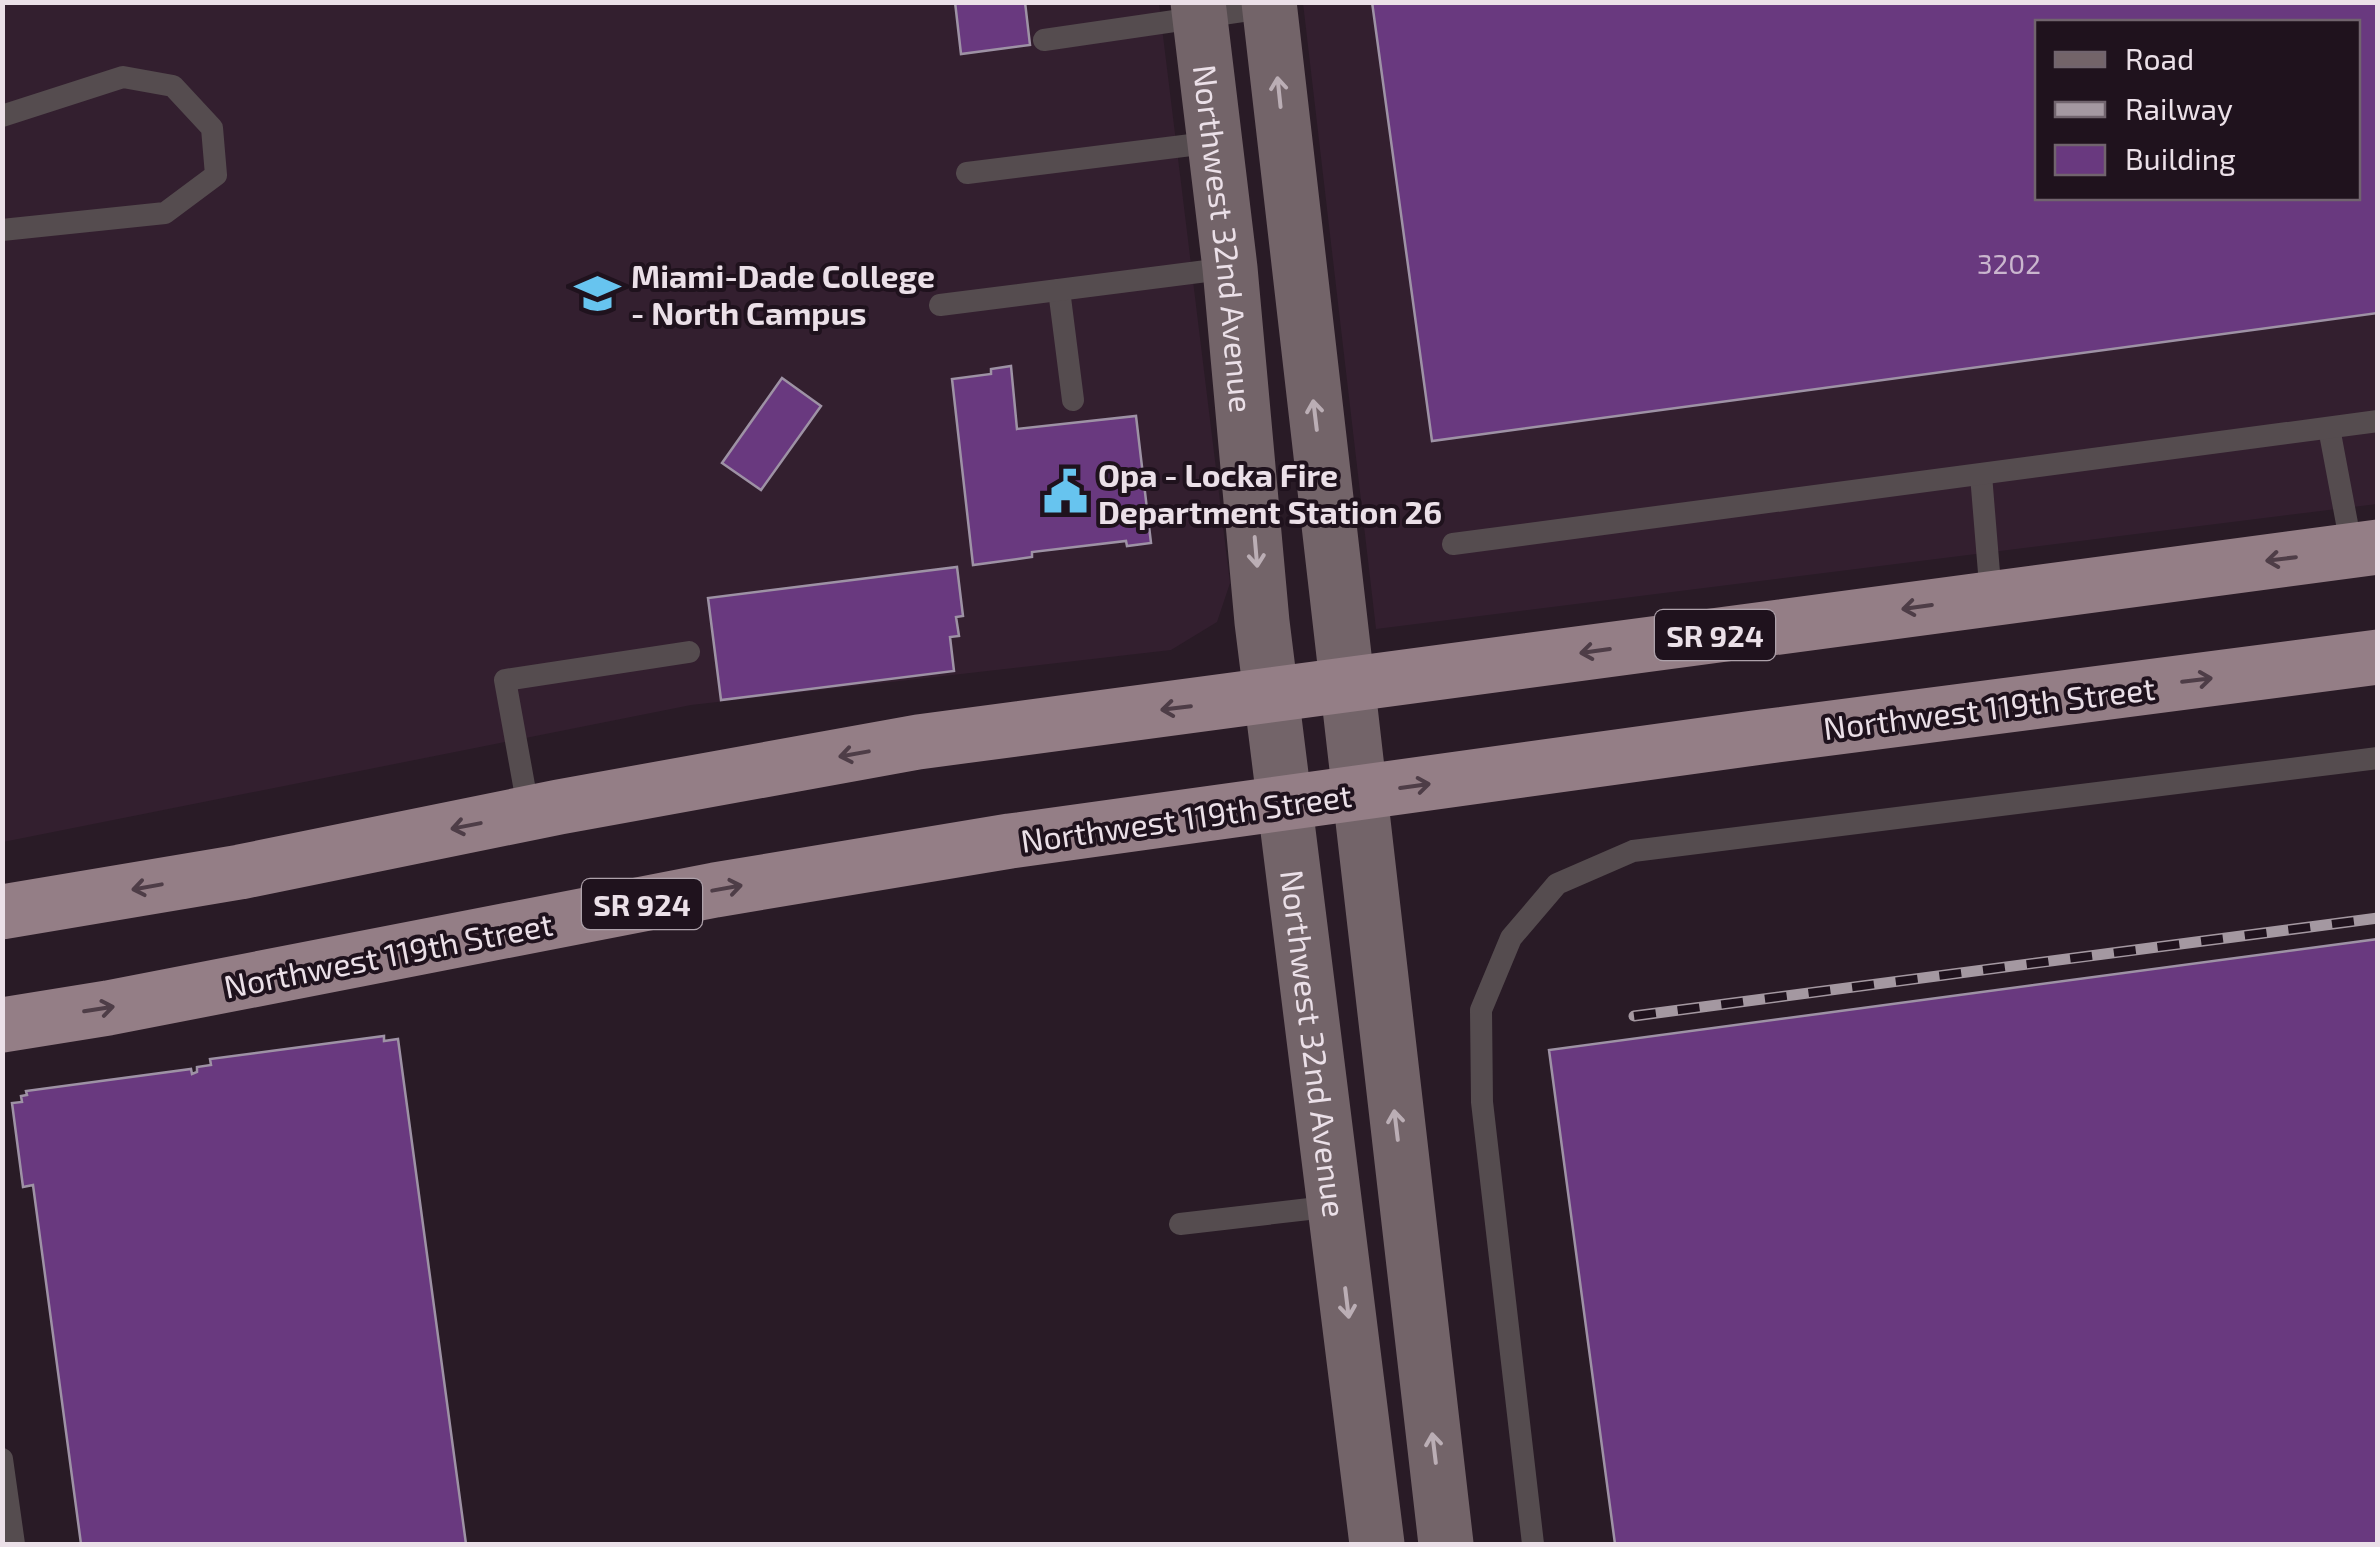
<svg xmlns="http://www.w3.org/2000/svg" width="2380" height="1547" font-family="'Exo 2',sans-serif">
<style>
.built{fill:#331f2f;fill-rule:evenodd}
.building{fill:#69397f;stroke:#9e92a5;stroke-width:2.5;fill-rule:evenodd}
.lines{fill:none;stroke-linecap:round;stroke-linejoin:round}
.service{stroke:#554c4f;stroke-width:22}
.secondary{stroke:#736469;stroke-width:55}
.trunk{stroke:#947e86;stroke-width:55}
.rail-casing{stroke:#a498a1;stroke-width:11}
.rail{stroke:#1f121d;stroke-width:8;stroke-dasharray:22;stroke-linecap:butt}
.oneway{stroke:#bbaeb5}
.oneway2{stroke:#4e3d47}
.labels{text-anchor:middle;dominant-baseline:central;stroke-width:8;stroke-linejoin:round;paint-order:stroke}
.number-label{font-size:28px;fill:#cab6ce}
.shield{fill:#1f121d;stroke:#aea2ab;stroke-width:2.5}
.shield-label{font-size:30px;font-weight:bold;fill:#ebe0e8}
.street-label{font-size:32px;fill:#ebe0e8;stroke:#1f121d}
.poi-label{font-size:32px;font-weight:bold;fill:#ebe0e8;stroke:#1f121d;text-anchor:start}
</style>
<rect width="100%" height="100%" fill="#291b26"/>
<g class="built">
<path d="M3,3H1159L1230,583L1217,622L1171,650L691,705L3,842Z"/>
<path d="M1303,3H2377V504L1376,629ZM2038,22H2358V198H2038Z"/>
</g>
<g class="building">
<path d="M955,2H1025L1030,45L961,54Z"/>
<path d="M1372,2H2378V313L1432,441ZM2038,22H2358V198H2038Z"/>
<path d="M1011,366L1017,429L1136,416L1151,543L1127,546L1126,541L1032,552V557L973,565L952,379L991,374V369Z"/>
<path d="M782,378L821,406L761,490L722,463Z"/>
<path d="M957,567L963,616L956,617L959,636L950,637L954,671L721,700L708,598Z"/>
<path d="M2378,939V1544H1615L1549,1050Z"/>
<path d="M384,1036V1041L398,1039L466,1544H81L33,1185L23,1187L12,1103L22,1102L21,1096L27,1095L26,1091L191,1069L192,1074L197,1072V1067L211,1065L210,1059Z"/>
</g>
<g class="lines">
<g class="service">
<path d="M1044,40L1270,7"/>
<path d="M2,116L123,77L173,86L212,128L216,175L165,213L2,230"/>
<path d="M967,173L1215,142"/>
<path d="M1059,290L1073,400"/>
<path d="M940,305L1230,268"/>
<path d="M2329,428L2352,550"/>
<path d="M1981,475L1991,597"/>
<path d="M1453,544L2378,421"/>
<path d="M529,813L505,680L689,652"/>
<path d="M1180,1224L1335,1206"/>
<path d="M2,1459L14,1544"/>
<path d="M1533,1544L1482,1102L1481,1010L1511,938L1557,884L1633,851L2378,758"/>
</g>
<g class="secondary">
<path id="s1" d="M1198,2L1230,268L1262,622L1377,1544"/>
<path d="M1269,2L1446,1544"/>
</g>
<g class="trunk">
<path d="M2,912L240,872L559,807L918,742L2378,547"/>
<path d="M2,1025L108,1008L715,890L1010,841L1754,738L2378,657"/>
</g>
<defs>
<path id="rail" d="M1634,1016L2378,918"/>
</defs>
<use href="#rail" class="rail-casing"/>
<use href="#rail" class="rail"/>
</g>
<defs><path id="oneway-shaft" d="M-6 0H5M1.5-3L5.5 0L1.5 3" fill="none" stroke-width="1.6" stroke-linecap="round" stroke-linejoin="round" transform="scale(2.5)"/></defs>
<g class="oneway">
<use href="#oneway-shaft" transform="translate(1279 92) rotate(-96)"/>
<use href="#oneway-shaft" transform="translate(1315 415) rotate(-97)"/>
<use href="#oneway-shaft" transform="translate(1256 552) rotate(85)"/>
<use href="#oneway-shaft" transform="translate(1396 1125) rotate(-97)"/>
<use href="#oneway-shaft" transform="translate(1347 1303) rotate(83)"/>
<use href="#oneway-shaft" transform="translate(1434 1448) rotate(-97)"/>
</g>
<g class="oneway2">
<use href="#oneway-shaft" transform="translate(2281 559) rotate(173)"/>
<use href="#oneway-shaft" transform="translate(1917 607) rotate(172)"/>
<use href="#oneway-shaft" transform="translate(1595 651) rotate(172)"/>
<use href="#oneway-shaft" transform="translate(2197 680) rotate(-7)"/>
<use href="#oneway-shaft" transform="translate(1176 708) rotate(173)"/>
<use href="#oneway-shaft" transform="translate(854 754) rotate(170)"/>
<use href="#oneway-shaft" transform="translate(1415 786) rotate(-8)"/>
<use href="#oneway-shaft" transform="translate(466 826) rotate(169)"/>
<use href="#oneway-shaft" transform="translate(147 887) rotate(170)"/>
<use href="#oneway-shaft" transform="translate(727 888) rotate(-10)"/>
<use href="#oneway-shaft" transform="translate(99 1009) rotate(-9)"/>
</g>
<defs>
<symbol id="university-bare" viewBox="-9 -9 18 18"><path d="M0-5L7-2L0 1L-7-2ZM-4 1L0 2.5L4 1V4Q0 6-4 4Z" fill="#67c4ef" stroke="#1f121d" stroke-width="2.5" paint-order="stroke"/></symbol>
<symbol id="civic-bare" viewBox="-9 -9 18 18"><path d="M-.6-6.5H3V-4.5H.6V-3L4-1V1h2V6H-6V1h2V-1L-.6-3ZM-1.2 2.5V6h2.4V2.5Z" fill="#67c4ef" stroke="#1f121d" stroke-width="2.5" paint-order="stroke"/></symbol>
</defs>
<g fill-rule="evenodd">
<use href="#university-bare" x="566" y="262" width="63" height="63"/>
<use href="#civic-bare" x="1034" y="460" width="63" height="63"/>
</g>
<g class="labels">
<g class="number-label">
<text x="2009" y="263">3202</text>
</g>
<g class="shield">
<rect x="1655" y="610" width="120" height="50" rx="8"/>
<rect x="582" y="879" width="120" height="50" rx="8"/>
</g>
<g class="shield-label">
<text x="1715" y="635">SR 924</text>
<text x="642" y="904">SR 924</text>
</g>
<g class="street-label">
<text stroke="none"><textPath href="#s1" startOffset="238">Northwest 32nd Avenue</textPath></text>
<text transform="translate(1989 707) rotate(-7)">Northwest 119th Street</text>
<text transform="translate(1186 817) rotate(-8)">Northwest 119th Street</text>
<text transform="translate(388 954) rotate(-11)">Northwest 119th Street</text>
<text stroke="none"><textPath href="#s1" startOffset="1048">Northwest 32nd Avenue</textPath></text>
</g>
<g class="poi-label">
<text x="631" y="275">Miami-Dade College<tspan x="631" dy="37">- North Campus</tspan></text>
<text x="1098" y="474">Opa - Locka Fire<tspan x="1098" dy="37">Department Station 26</tspan></text>
</g>
</g>
<rect width="2380" height="1547" fill="none" stroke="#ebe0e8" stroke-width="10"/>
<rect x="2035" y="20" width="325" height="180" fill="#1f121d" stroke="#71646e" stroke-width="2.5"/>
<rect x="2055" y="52" width="50" height="15" fill="#736469" stroke="#71646e" stroke-width="2.5"/>
<text x="2125" y="70" font-size="30" fill="#ebe0e8">Road</text>
<rect x="2055" y="102" width="50" height="15" fill="#a498a1" stroke="#71646e" stroke-width="2.5"/>
<text x="2125" y="120" font-size="30" fill="#ebe0e8">Railway</text>
<rect x="2055" y="145" width="50" height="30" fill="#69397f" stroke="#71646e" stroke-width="2.5"/>
<text x="2125" y="170" font-size="30" fill="#ebe0e8">Building</text>
</svg>
